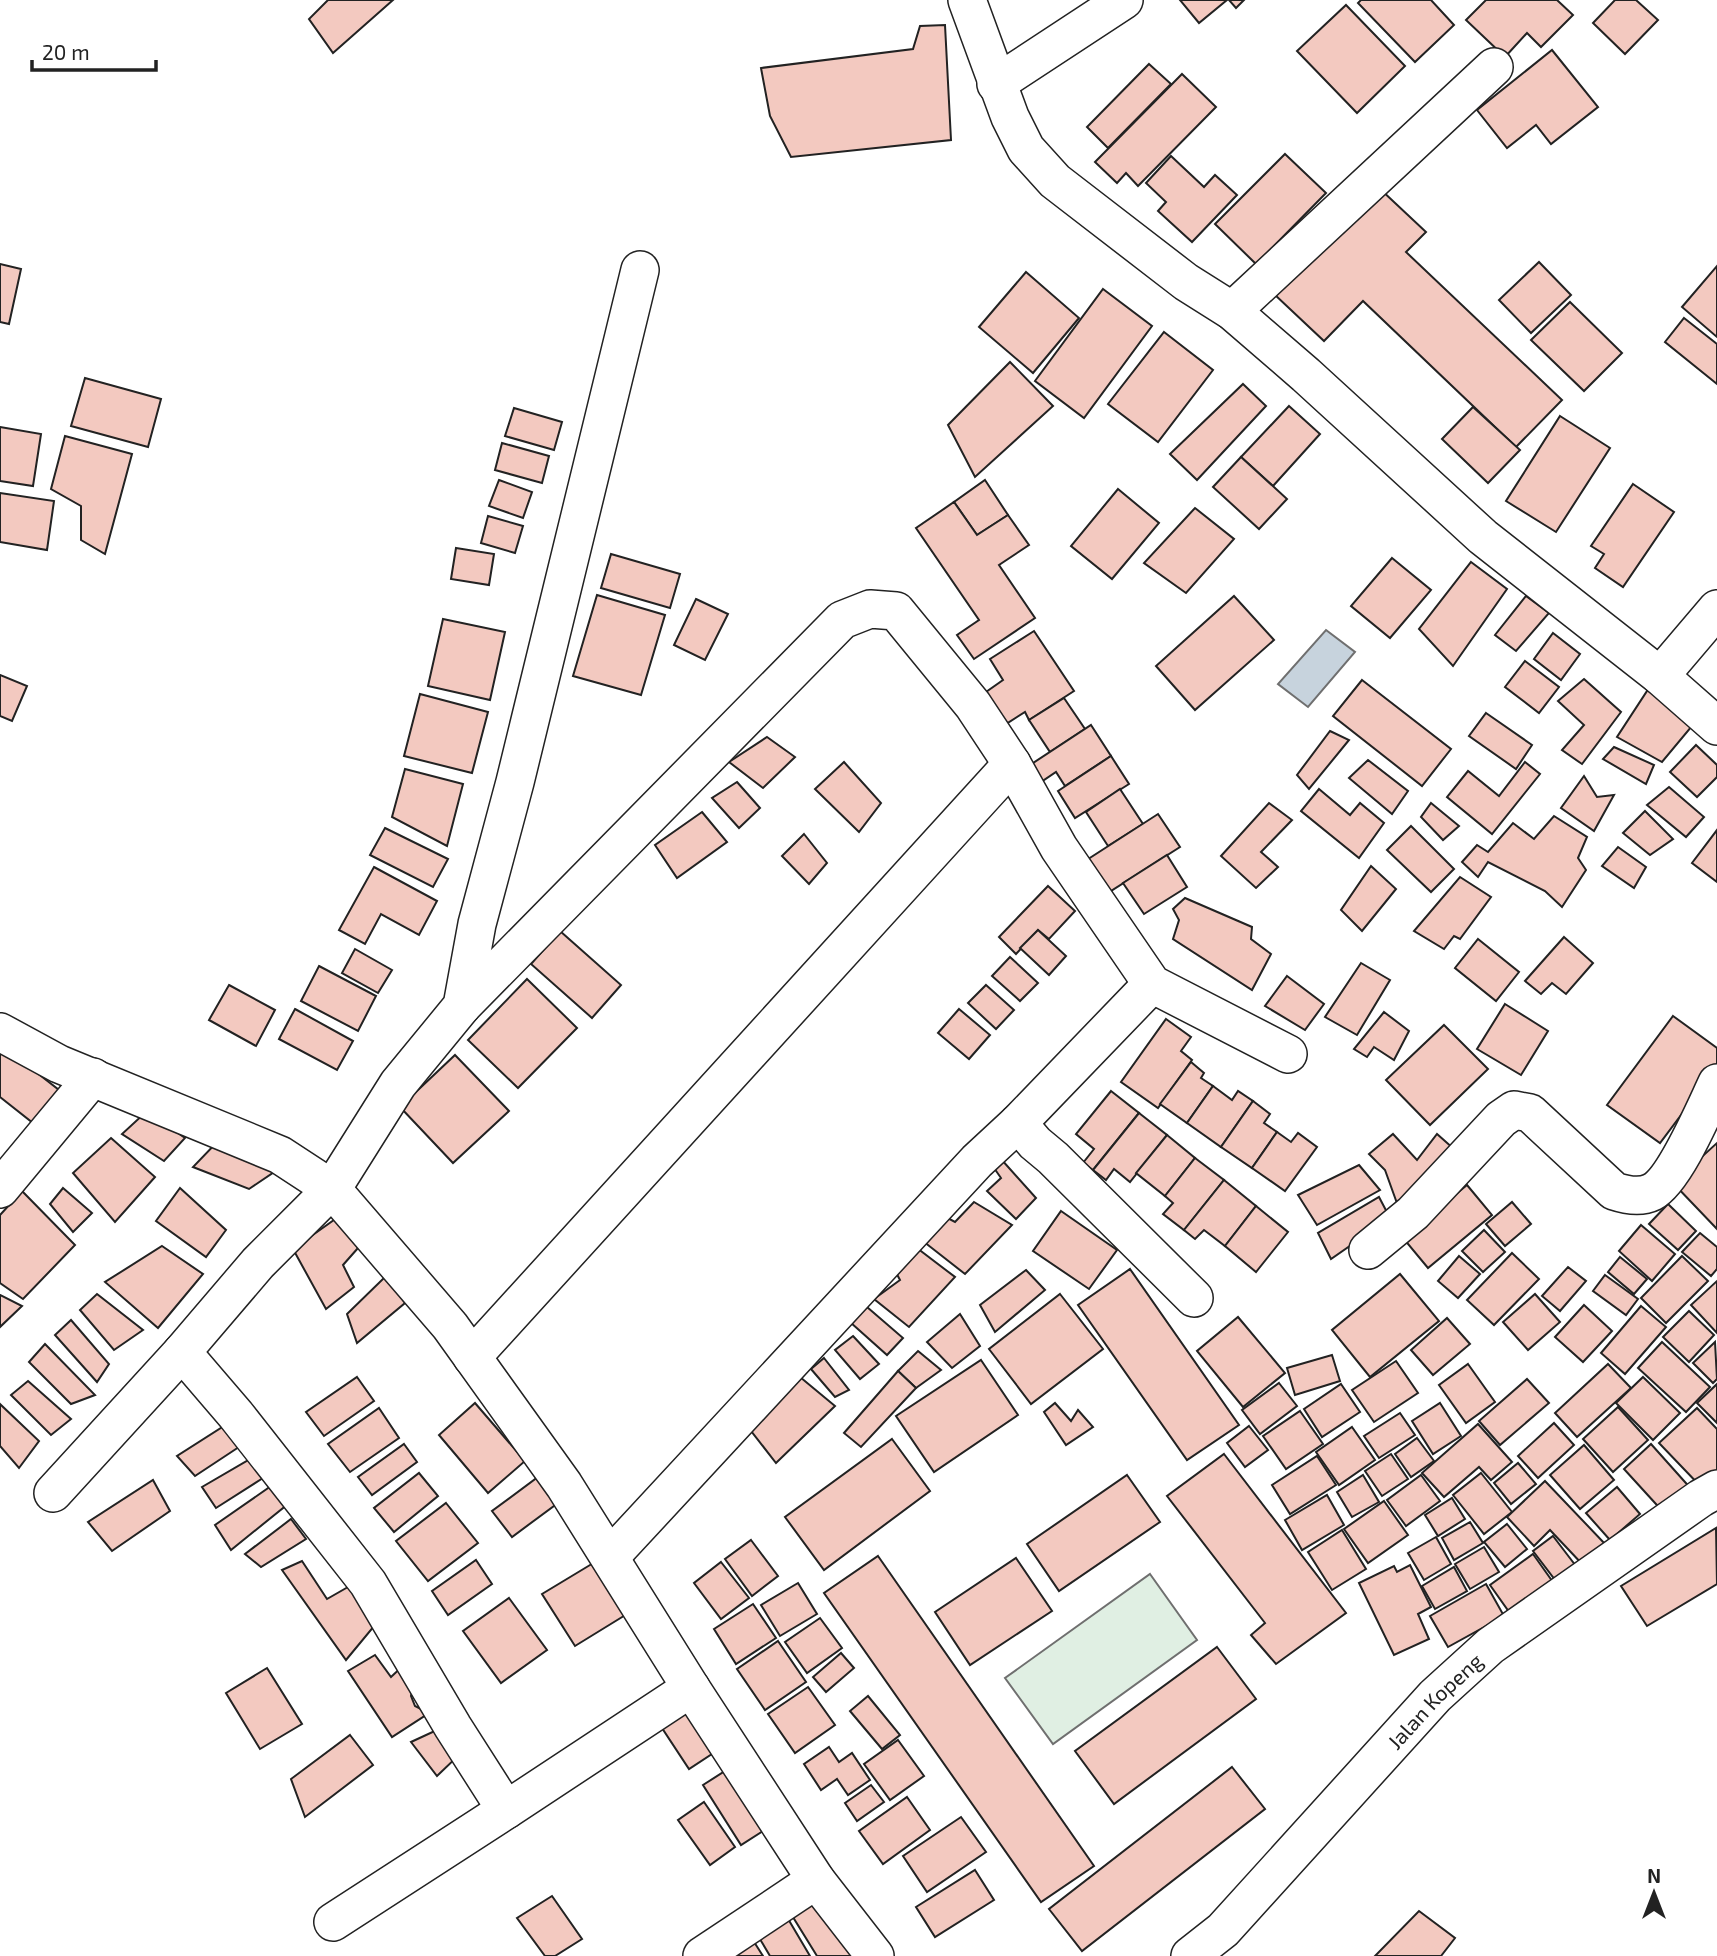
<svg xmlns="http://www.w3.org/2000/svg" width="1717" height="1956" font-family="'Exo 2',sans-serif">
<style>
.green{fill:#e0efe3;stroke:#6f6f6f;stroke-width:2}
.water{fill:#c7d3dd;stroke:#6f6f6f;stroke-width:2}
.building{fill:#f3c9c0;stroke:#222;stroke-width:2}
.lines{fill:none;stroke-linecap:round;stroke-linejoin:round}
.minor-casing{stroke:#222;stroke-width:40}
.minor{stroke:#fff;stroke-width:37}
.labels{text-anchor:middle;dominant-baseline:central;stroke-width:5;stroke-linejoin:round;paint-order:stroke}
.street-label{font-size:21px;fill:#222;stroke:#fff}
</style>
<rect width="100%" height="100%" fill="#fff"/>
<path class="green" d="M1150,1574L1197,1640L1053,1744L1005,1678Z"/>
<path class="water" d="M1326,630L1355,652L1308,707L1278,684Z"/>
<g class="building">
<path d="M328,0H393L333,53L309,19Z"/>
<path d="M1180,0H1227L1199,23Z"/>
<path d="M1229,0H1244L1236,8Z"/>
<path d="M1361,0H1431L1454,25L1415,62L1358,3Z"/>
<path d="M1486,0H1557L1573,15L1541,47L1527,33L1505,57L1466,20Z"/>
<path d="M1615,0H1636L1658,20L1625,54L1593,23Z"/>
<path d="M1346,5L1405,66L1357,113L1297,51Z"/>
<path d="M945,25L951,140L791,157L770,116L761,68L913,49L920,26Z"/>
<path d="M1552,50L1598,107L1551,144L1536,125L1507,148L1477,110Z"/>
<path d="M1149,64L1171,84L1108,148L1087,127Z"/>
<path d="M1182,74L1216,107L1138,186L1126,173L1117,183L1095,162Z"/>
<path d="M1285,154L1326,193L1256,264L1215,224Z"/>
<path d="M1171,156L1204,187L1215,175L1237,195L1192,242L1158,211L1166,202L1146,183Z"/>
<path d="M1378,187L1426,232L1406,252L1562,400L1516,447L1363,301L1324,341L1274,294Z"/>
<path d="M1539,262L1571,295L1531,333L1499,300Z"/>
<path d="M0,264L21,269L9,324L0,322Z"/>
<path d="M1717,266V337L1682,307Z"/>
<path d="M1026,272L1079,318L1033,373L979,327Z"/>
<path d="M1103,289L1152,326L1084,418L1035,381Z"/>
<path d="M1570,302L1622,353L1584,391L1531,340Z"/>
<path d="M1684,318L1717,344V384L1665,342Z"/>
<path d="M1164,332L1213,370L1158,442L1108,404Z"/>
<path d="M1010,362L1053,406L975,477L948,425Z"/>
<path d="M85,378L161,399L148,447L71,426Z"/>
<path d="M1243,384L1266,406L1197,480L1170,454Z"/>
<path d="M1289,406L1320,434L1273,486L1241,457Z"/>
<path d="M1473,407L1520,450L1488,483L1442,439Z"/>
<path d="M514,408L562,422L554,450L505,436Z"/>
<path d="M1560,416L1610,448L1556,532L1506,501Z"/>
<path d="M0,427L41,434L33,486L0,481Z"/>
<path d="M65,436L132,454L105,554L81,540V506L51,489Z"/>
<path d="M502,443L549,456L542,483L495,470Z"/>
<path d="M1241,457L1287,499L1259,529L1213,487Z"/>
<path d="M499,480L532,492L523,518L489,506Z"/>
<path d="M985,480L1008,515L977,535L954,502Z"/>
<path d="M1633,484L1674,512L1623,587L1595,568L1604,554L1591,546Z"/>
<path d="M1118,489L1159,523L1112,579L1071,546Z"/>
<path d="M0,493L54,501L47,550L0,542Z"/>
<path d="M954,502L977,535L1008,515L1029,545L999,565L1035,618L974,659L957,635L979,620L916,528Z"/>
<path d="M1195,508L1234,539L1186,593L1144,563Z"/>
<path d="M488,516L523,526L515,553L481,543Z"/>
<path d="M456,548L494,554L489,585L451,579Z"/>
<path d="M611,554L680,574L670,608L601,588Z"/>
<path d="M1392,558L1431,590L1390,638L1351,606Z"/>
<path d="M1471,562L1507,589L1453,666L1419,629Z"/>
<path d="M597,595L665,615L641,695L573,676Z"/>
<path d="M1234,596L1274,640L1195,710L1156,666Z"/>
<path d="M1526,596L1549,613L1516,651L1495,635Z"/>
<path d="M696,599L728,614L705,660L674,645Z"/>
<path d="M443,619L505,632L490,700L428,686Z"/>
<path d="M1034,631L1074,691L1029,720L1025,712L1006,724L986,692L1003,680L990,659Z"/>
<path d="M1553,633L1580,654L1561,680L1534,659Z"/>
<path d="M1525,661L1559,687L1539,713L1505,687Z"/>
<path d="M0,675L27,686L12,721L0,716Z"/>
<path d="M1584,679L1621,712L1582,764L1562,750L1584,725L1558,701Z"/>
<path d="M1362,680L1451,749L1422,786L1333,716Z"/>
<path d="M1649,688L1697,720L1662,762L1617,737Z"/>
<path d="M420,694L488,712L472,773L404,756Z"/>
<path d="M1064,698L1085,729L1050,752L1029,720Z"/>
<path d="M1486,713L1532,745L1516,769L1469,736Z"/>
<path d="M1091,725L1111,756L1065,786L1056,772L1041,782L1030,765Z"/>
<path d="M1330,731L1349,740L1309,789L1297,775Z"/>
<path d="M767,737L795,757L763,788L729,762Z"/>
<path d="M1696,745L1717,765V777L1697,797L1670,772Z"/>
<path d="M1614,747L1654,765L1646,784L1603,759Z"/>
<path d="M1111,756L1129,784L1075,818L1058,791Z"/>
<path d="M1368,760L1408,791L1392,814L1349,778Z"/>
<path d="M844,762L881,803L859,832L815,789Z"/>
<path d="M1525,762L1540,774L1492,834L1447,797L1468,771L1499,796Z"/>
<path d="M405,769L463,784L447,846L392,817Z"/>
<path d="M1584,776L1597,797L1614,795L1594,831L1561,808Z"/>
<path d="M737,782L760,808L739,828L712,798Z"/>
<path d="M1669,787L1704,817L1686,837L1647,805Z"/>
<path d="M1120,789L1143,824L1108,846L1086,812Z"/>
<path d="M1319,789L1350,815L1360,803L1384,823L1359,858L1301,811Z"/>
<path d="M1269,803L1292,820L1261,852L1278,867L1256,888L1221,856Z"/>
<path d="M1431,803L1459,826L1443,840L1421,817Z"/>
<path d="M1645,811L1673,839L1650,855L1623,833Z"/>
<path d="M702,812L727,842L677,878L655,845Z"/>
<path d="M1158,814L1180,847L1103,896L1082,863Z"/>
<path d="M1554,816L1587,837L1578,858L1586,870L1562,907L1545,891L1488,862L1478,877L1462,862L1477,845L1488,852L1513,823L1534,839Z"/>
<path d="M1411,826L1454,869L1431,892L1387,850Z"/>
<path d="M385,828L448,859L433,887L370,855Z"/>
<path d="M1717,830V882L1692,863Z"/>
<path d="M804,834L827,863L809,884L782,856Z"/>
<path d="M1618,847L1646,867L1634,888L1602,866Z"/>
<path d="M1167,855L1187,887L1144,914L1123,883Z"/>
<path d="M1371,866L1396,889L1362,931L1341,910Z"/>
<path d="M374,867L437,901L419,935L381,914L365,944L339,930Z"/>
<path d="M1460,877L1491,897L1460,939L1454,936L1444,949L1414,931Z"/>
<path d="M1048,886L1075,911L1049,939L1038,930L1016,954L999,937Z"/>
<path d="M1185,898L1252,927L1251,939L1271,954L1252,990L1173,939L1179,920L1173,909Z"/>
<path d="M1038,930L1066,956L1049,975L1020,948Z"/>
<path d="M560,931L621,985L592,1018L531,964Z"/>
<path d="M1564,937L1593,963L1566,994L1552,983L1541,994L1525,981Z"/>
<path d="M1478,939L1519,972L1496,1001L1455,968Z"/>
<path d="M355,949L392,970L378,993L342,973Z"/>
<path d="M1010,957L1038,983L1020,1001L992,976Z"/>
<path d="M1361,963L1390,980L1357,1035L1325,1017Z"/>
<path d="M319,966L376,996L358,1031L301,1001Z"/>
<path d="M1287,976L1324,1004L1305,1030L1265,1006Z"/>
<path d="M527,979L577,1028L518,1088L468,1040Z"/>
<path d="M229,985L275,1010L256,1046L209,1020Z"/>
<path d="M986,985L1014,1010L996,1029L968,1003Z"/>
<path d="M1505,1004L1548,1031L1521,1075L1477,1049Z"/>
<path d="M295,1009L353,1041L337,1070L279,1039Z"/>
<path d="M959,1009L990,1035L969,1059L938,1033Z"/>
<path d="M1384,1012L1409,1031L1394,1060L1374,1047L1367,1057L1354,1049Z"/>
<path d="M1673,1016L1717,1048V1067L1660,1143L1607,1105Z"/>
<path d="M1166,1019L1191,1037L1181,1051L1192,1060L1158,1108L1121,1082Z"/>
<path d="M1444,1025L1488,1069L1430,1125L1386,1080Z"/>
<path d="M0,1044L59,1090L33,1123L0,1097Z"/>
<path d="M455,1055L509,1111L453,1163L400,1107Z"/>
<path d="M1191,1062L1204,1073L1201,1078L1213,1086L1187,1123L1160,1104Z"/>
<path d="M1213,1086L1232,1100L1238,1091L1253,1101L1221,1147L1187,1123Z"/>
<path d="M1111,1091L1139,1113L1093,1170L1083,1163L1094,1149L1076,1134Z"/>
<path d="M1253,1101L1270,1114L1264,1123L1277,1132L1252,1168L1221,1147Z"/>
<path d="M147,1111L185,1138L164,1161L122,1134Z"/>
<path d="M1139,1113L1167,1135L1130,1182L1114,1169L1106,1180L1093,1170Z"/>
<path d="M1277,1132L1291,1142L1298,1133L1317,1147L1285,1191L1252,1168Z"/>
<path d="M1393,1134L1417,1160L1437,1134L1454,1149L1398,1206L1385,1170L1369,1154Z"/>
<path d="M1167,1135L1195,1158L1165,1196L1136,1173Z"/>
<path d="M111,1138L155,1177L115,1222L73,1173Z"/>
<path d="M219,1140L277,1170L249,1189L193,1167Z"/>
<path d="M1717,1143V1229L1673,1183Z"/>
<path d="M1195,1158L1224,1180L1184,1230L1163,1214L1173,1203L1165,1196Z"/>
<path d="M1001,1159L1036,1198L1016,1219L987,1191L1001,1178L992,1165Z"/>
<path d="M1359,1165L1380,1190L1317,1225L1298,1195Z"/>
<path d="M1224,1180L1256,1206L1225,1246L1204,1230L1195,1239L1184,1230Z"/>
<path d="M1467,1185L1492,1215L1428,1268L1403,1238Z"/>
<path d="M63,1188L92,1213L73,1232L50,1204Z"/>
<path d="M180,1188L226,1230L206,1257L156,1221Z"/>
<path d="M22,1191L75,1245L23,1299L0,1283V1215Z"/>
<path d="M1379,1197L1390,1218L1331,1259L1318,1233Z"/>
<path d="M974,1202L1012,1225L965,1274L919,1238L942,1215L955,1222Z"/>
<path d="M1512,1202L1531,1224L1505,1246L1486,1224Z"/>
<path d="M1668,1204L1696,1231L1678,1250L1649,1224Z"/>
<path d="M1256,1206L1288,1232L1256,1272L1225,1246Z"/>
<path d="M1061,1211L1117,1250L1089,1289L1033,1251Z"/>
<path d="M341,1215L358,1248L343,1265L354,1287L326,1309L293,1249Z"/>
<path d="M1641,1225L1675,1254L1652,1281L1619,1251Z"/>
<path d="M1484,1230L1505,1252L1483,1272L1462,1251Z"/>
<path d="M1700,1233L1717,1247V1269L1711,1276L1682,1252Z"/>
<path d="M913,1245L955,1277L909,1327L874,1299L900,1280L892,1265Z"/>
<path d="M162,1246L203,1274L158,1328L105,1282Z"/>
<path d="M1512,1253L1539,1279L1494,1325L1467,1300Z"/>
<path d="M1459,1256L1480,1274L1458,1298L1438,1281Z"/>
<path d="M1682,1256L1708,1281L1666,1323L1641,1298Z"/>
<path d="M1620,1257L1647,1279L1634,1294L1608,1272Z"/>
<path d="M1568,1267L1586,1281L1560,1311L1542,1296Z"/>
<path d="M1130,1269L1239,1425L1187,1460L1078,1305Z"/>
<path d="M1026,1270L1045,1290L995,1332L980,1305Z"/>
<path d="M1400,1274L1439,1321L1370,1377L1332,1330Z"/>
<path d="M1605,1275L1638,1299L1626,1315L1593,1291Z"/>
<path d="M386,1276L405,1303L357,1343L347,1314Z"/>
<path d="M1717,1281V1333L1691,1305Z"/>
<path d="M97,1294L143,1330L114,1350L80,1310Z"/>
<path d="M1060,1294L1103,1349L1031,1404L989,1349Z"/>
<path d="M1535,1294L1560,1322L1528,1350L1503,1322Z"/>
<path d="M0,1295L22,1306L0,1327Z"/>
<path d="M1584,1305L1612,1331L1583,1362L1555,1337Z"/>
<path d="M1641,1306L1666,1327L1625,1374L1601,1353Z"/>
<path d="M867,1307L903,1338L887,1355L850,1322Z"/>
<path d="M1689,1311L1714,1335L1689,1362L1663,1337Z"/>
<path d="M960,1314L980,1346L952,1368L927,1342Z"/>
<path d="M1238,1317L1285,1373L1243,1407L1197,1351Z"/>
<path d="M1447,1318L1470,1344L1433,1375L1411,1350Z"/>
<path d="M71,1320L109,1364L97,1382L55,1335Z"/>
<path d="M853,1336L879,1364L860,1379L835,1350Z"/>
<path d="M1662,1342L1710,1387L1686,1412L1638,1368Z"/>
<path d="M1715,1342L1717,1379L1713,1383L1693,1363Z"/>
<path d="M45,1344L95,1395L71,1404L29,1362Z"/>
<path d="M918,1351L941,1370L916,1388L898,1371Z"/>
<path d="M1332,1355L1340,1381L1295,1395L1287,1368Z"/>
<path d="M824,1358L849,1390L835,1397L811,1369Z"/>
<path d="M981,1360L1018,1415L934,1472L896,1416Z"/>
<path d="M1396,1361L1418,1393L1374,1422L1352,1390Z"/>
<path d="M1468,1364L1495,1402L1466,1423L1439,1385Z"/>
<path d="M1608,1364L1631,1388L1577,1437L1555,1413Z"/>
<path d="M898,1371L916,1388L861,1447L844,1433Z"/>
<path d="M357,1377L374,1401L324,1436L306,1412Z"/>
<path d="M800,1377L835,1406L776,1463L748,1427Z"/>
<path d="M1643,1377L1680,1413L1653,1440L1616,1403Z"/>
<path d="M1527,1379L1549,1403L1500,1445L1479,1421Z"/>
<path d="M28,1381L71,1419L51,1435L11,1395Z"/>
<path d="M1279,1383L1297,1406L1260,1434L1242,1410Z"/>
<path d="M1341,1384L1360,1412L1322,1437L1304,1409Z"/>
<path d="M1717,1384V1423L1697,1403Z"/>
<path d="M475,1403L525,1461L488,1493L439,1435Z"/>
<path d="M1055,1403L1071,1421L1078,1410L1093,1427L1066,1445L1044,1412Z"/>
<path d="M1440,1403L1461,1436L1433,1454L1412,1421Z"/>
<path d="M0,1404L39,1441L19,1468L0,1446Z"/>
<path d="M1618,1407L1648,1440L1613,1472L1583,1439Z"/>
<path d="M379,1408L399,1438L350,1472L328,1444Z"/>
<path d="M1697,1408L1717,1429V1477L1704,1490L1659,1443Z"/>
<path d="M1300,1411L1323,1444L1286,1469L1263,1436Z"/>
<path d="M1400,1413L1415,1435L1379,1458L1364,1436Z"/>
<path d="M1554,1423L1574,1445L1538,1478L1518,1456Z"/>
<path d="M1478,1424L1512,1462L1491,1480L1479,1467L1444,1497L1422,1473Z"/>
<path d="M224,1426L245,1443L195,1476L177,1456Z"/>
<path d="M1249,1426L1268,1450L1245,1467L1227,1443Z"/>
<path d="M1352,1427L1375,1460L1339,1485L1316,1452Z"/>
<path d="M1417,1438L1434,1461L1411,1477L1395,1454Z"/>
<path d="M892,1439L930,1491L824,1570L785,1517Z"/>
<path d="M404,1444L417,1462L372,1495L358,1477Z"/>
<path d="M1651,1444L1693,1491L1666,1515L1624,1469Z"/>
<path d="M1584,1445L1614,1480L1580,1509L1550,1475Z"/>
<path d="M1224,1454L1346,1613L1276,1664L1251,1635L1265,1623L1167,1496Z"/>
<path d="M1391,1454L1408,1479L1382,1496L1365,1471Z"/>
<path d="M1317,1456L1336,1485L1290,1514L1272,1485Z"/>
<path d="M252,1458L263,1478L216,1508L202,1487Z"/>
<path d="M1518,1463L1536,1484L1511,1504L1494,1483Z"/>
<path d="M419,1473L438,1496L394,1532L374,1508Z"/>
<path d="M1481,1473L1512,1512L1484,1534L1453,1495Z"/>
<path d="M542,1474L562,1500L512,1537L492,1511Z"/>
<path d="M1127,1475L1160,1522L1059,1591L1027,1544Z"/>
<path d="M1363,1475L1379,1502L1352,1517L1337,1492Z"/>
<path d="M1421,1475L1440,1501L1406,1526L1387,1500Z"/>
<path d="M153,1480L170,1511L112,1551L88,1522Z"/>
<path d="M1545,1481L1606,1545L1584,1566L1550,1530L1534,1546L1507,1517Z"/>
<path d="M274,1484L288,1504L231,1550L215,1525Z"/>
<path d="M1617,1487L1640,1514L1610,1540L1586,1513Z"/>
<path d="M1327,1495L1344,1525L1302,1550L1285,1520Z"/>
<path d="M1452,1498L1465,1519L1438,1536L1425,1515Z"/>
<path d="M1384,1501L1408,1535L1368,1563L1344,1529Z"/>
<path d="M446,1503L478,1543L428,1581L396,1541Z"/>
<path d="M291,1519L306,1539L261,1567L245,1554Z"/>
<path d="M1470,1522L1483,1543L1454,1560L1442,1538Z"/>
<path d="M1507,1524L1527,1549L1505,1567L1484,1542Z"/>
<path d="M1716,1528L1717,1584L1647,1626L1621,1586Z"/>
<path d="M1342,1530L1366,1569L1332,1590L1308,1552Z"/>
<path d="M1553,1536L1579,1570L1559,1585L1533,1551Z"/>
<path d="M1436,1537L1451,1564L1424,1580L1408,1553Z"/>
<path d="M751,1540L778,1576L752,1596L725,1559Z"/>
<path d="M1484,1547L1499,1572L1470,1589L1455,1564Z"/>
<path d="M1533,1554L1555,1585L1512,1616L1490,1585Z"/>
<path d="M878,1556L1094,1866L1041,1902L824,1593Z"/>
<path d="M1016,1558L1052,1611L970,1665L935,1612Z"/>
<path d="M476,1560L492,1584L448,1615L432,1591Z"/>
<path d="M302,1561L327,1599L355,1583L380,1619L346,1660L282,1570Z"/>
<path d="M595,1562L627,1614L575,1646L542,1594Z"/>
<path d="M721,1562L749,1598L721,1619L694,1583Z"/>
<path d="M1410,1565L1431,1607L1418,1614L1429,1639L1394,1655L1359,1583L1394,1566L1397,1572Z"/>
<path d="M1454,1567L1467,1591L1435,1609L1422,1586Z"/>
<path d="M798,1583L817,1614L780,1636L761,1605Z"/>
<path d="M1486,1584L1504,1616L1448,1647L1430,1616Z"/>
<path d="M509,1598L547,1650L501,1683L463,1631Z"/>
<path d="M753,1604L776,1638L736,1664L714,1629Z"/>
<path d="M820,1618L842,1648L807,1673L785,1642Z"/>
<path d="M778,1641L806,1682L765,1710L737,1669Z"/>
<path d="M1217,1647L1256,1699L1114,1804L1075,1751Z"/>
<path d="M841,1653L854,1668L826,1692L813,1677Z"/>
<path d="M375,1655L391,1677L407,1662L416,1675L411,1696L415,1706L429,1713L392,1737L348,1671Z"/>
<path d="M267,1668L302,1724L260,1749L226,1693Z"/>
<path d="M808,1687L835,1725L795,1753L768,1714Z"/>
<path d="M868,1696L900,1735L882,1749L850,1711Z"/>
<path d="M691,1710L718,1750L689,1769L662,1728Z"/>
<path d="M439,1729L459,1755L437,1776L411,1742Z"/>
<path d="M350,1735L373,1765L305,1817L291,1779Z"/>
<path d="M898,1740L924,1776L890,1800L864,1764Z"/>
<path d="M829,1747L839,1762L852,1753L870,1780L848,1795L837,1779L821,1790L804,1764Z"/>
<path d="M736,1764L774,1824L741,1845L703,1785Z"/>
<path d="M1232,1767L1265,1809L1082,1951L1049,1909Z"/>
<path d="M871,1785L884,1802L857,1821L845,1803Z"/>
<path d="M907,1797L930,1830L883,1864L859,1831Z"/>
<path d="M704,1802L735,1847L710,1865L678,1820Z"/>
<path d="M961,1817L986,1852L927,1892L903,1856Z"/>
<path d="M975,1870L994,1900L935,1937L916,1907Z"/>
<path d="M816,1892L855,1956H817L788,1909Z"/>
<path d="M552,1896L582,1939L555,1956H545L517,1918Z"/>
<path d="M1419,1911L1455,1938L1441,1956H1375Z"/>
<path d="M784,1912L810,1956H770L754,1929Z"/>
<path d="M749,1934L763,1956H718Z"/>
</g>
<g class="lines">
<defs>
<g id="minor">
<path d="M967,0L1010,117L1026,149L1055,181L1186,282L1232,311L1306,375L1483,537L1660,676L1717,726"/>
<path d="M996,84L1124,0"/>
<path d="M640,270L515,782L477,924L462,1006L398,1084L332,1189L258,1263L182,1352L236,1415L368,1583L453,1727L506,1810L691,1688"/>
<path d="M1232,311L1494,67"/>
<path d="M1660,676L1717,609"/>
<path d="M462,1006L842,620L870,609L896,611L973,705L1012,764L1059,848L1152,984L1288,1054"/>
<path d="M0,1032L59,1064L280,1155L332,1189L450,1326L564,1485L691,1688L816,1880L875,1956"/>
<path d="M1018,1123L1152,984"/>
<path d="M0,1189L93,1077"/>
<path d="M1368,1250L1413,1213L1501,1119L1514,1110L1530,1113L1614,1191C1626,1195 1640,1198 1652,1192C1675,1180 1705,1108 1717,1083"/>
<path d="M472,1357L1012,764"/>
<path d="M53,1493L182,1352"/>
<path d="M610,1557L977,1161L1018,1123L1035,1143L1053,1158L1194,1298"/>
<path d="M333,1922L506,1810"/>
<path d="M702,1956L816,1880"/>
<path id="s1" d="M1190,1956L1223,1930L1435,1696L1490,1646L1701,1498L1717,1489"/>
</g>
</defs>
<use href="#minor" class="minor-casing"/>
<use href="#minor" class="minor"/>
</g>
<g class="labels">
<g class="street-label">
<text stroke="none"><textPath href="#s1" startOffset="354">Jalan Kopeng</textPath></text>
</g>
</g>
<g transform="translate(1654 1893)" stroke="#ffffff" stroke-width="5" paint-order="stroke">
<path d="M0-5L12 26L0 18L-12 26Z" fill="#222222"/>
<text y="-10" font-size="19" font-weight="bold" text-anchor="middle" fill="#222222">N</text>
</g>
<path d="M32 60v10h124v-10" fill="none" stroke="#222222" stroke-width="3.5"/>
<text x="42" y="60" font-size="21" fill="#222222" stroke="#ffffff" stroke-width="5" paint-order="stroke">20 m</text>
</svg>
